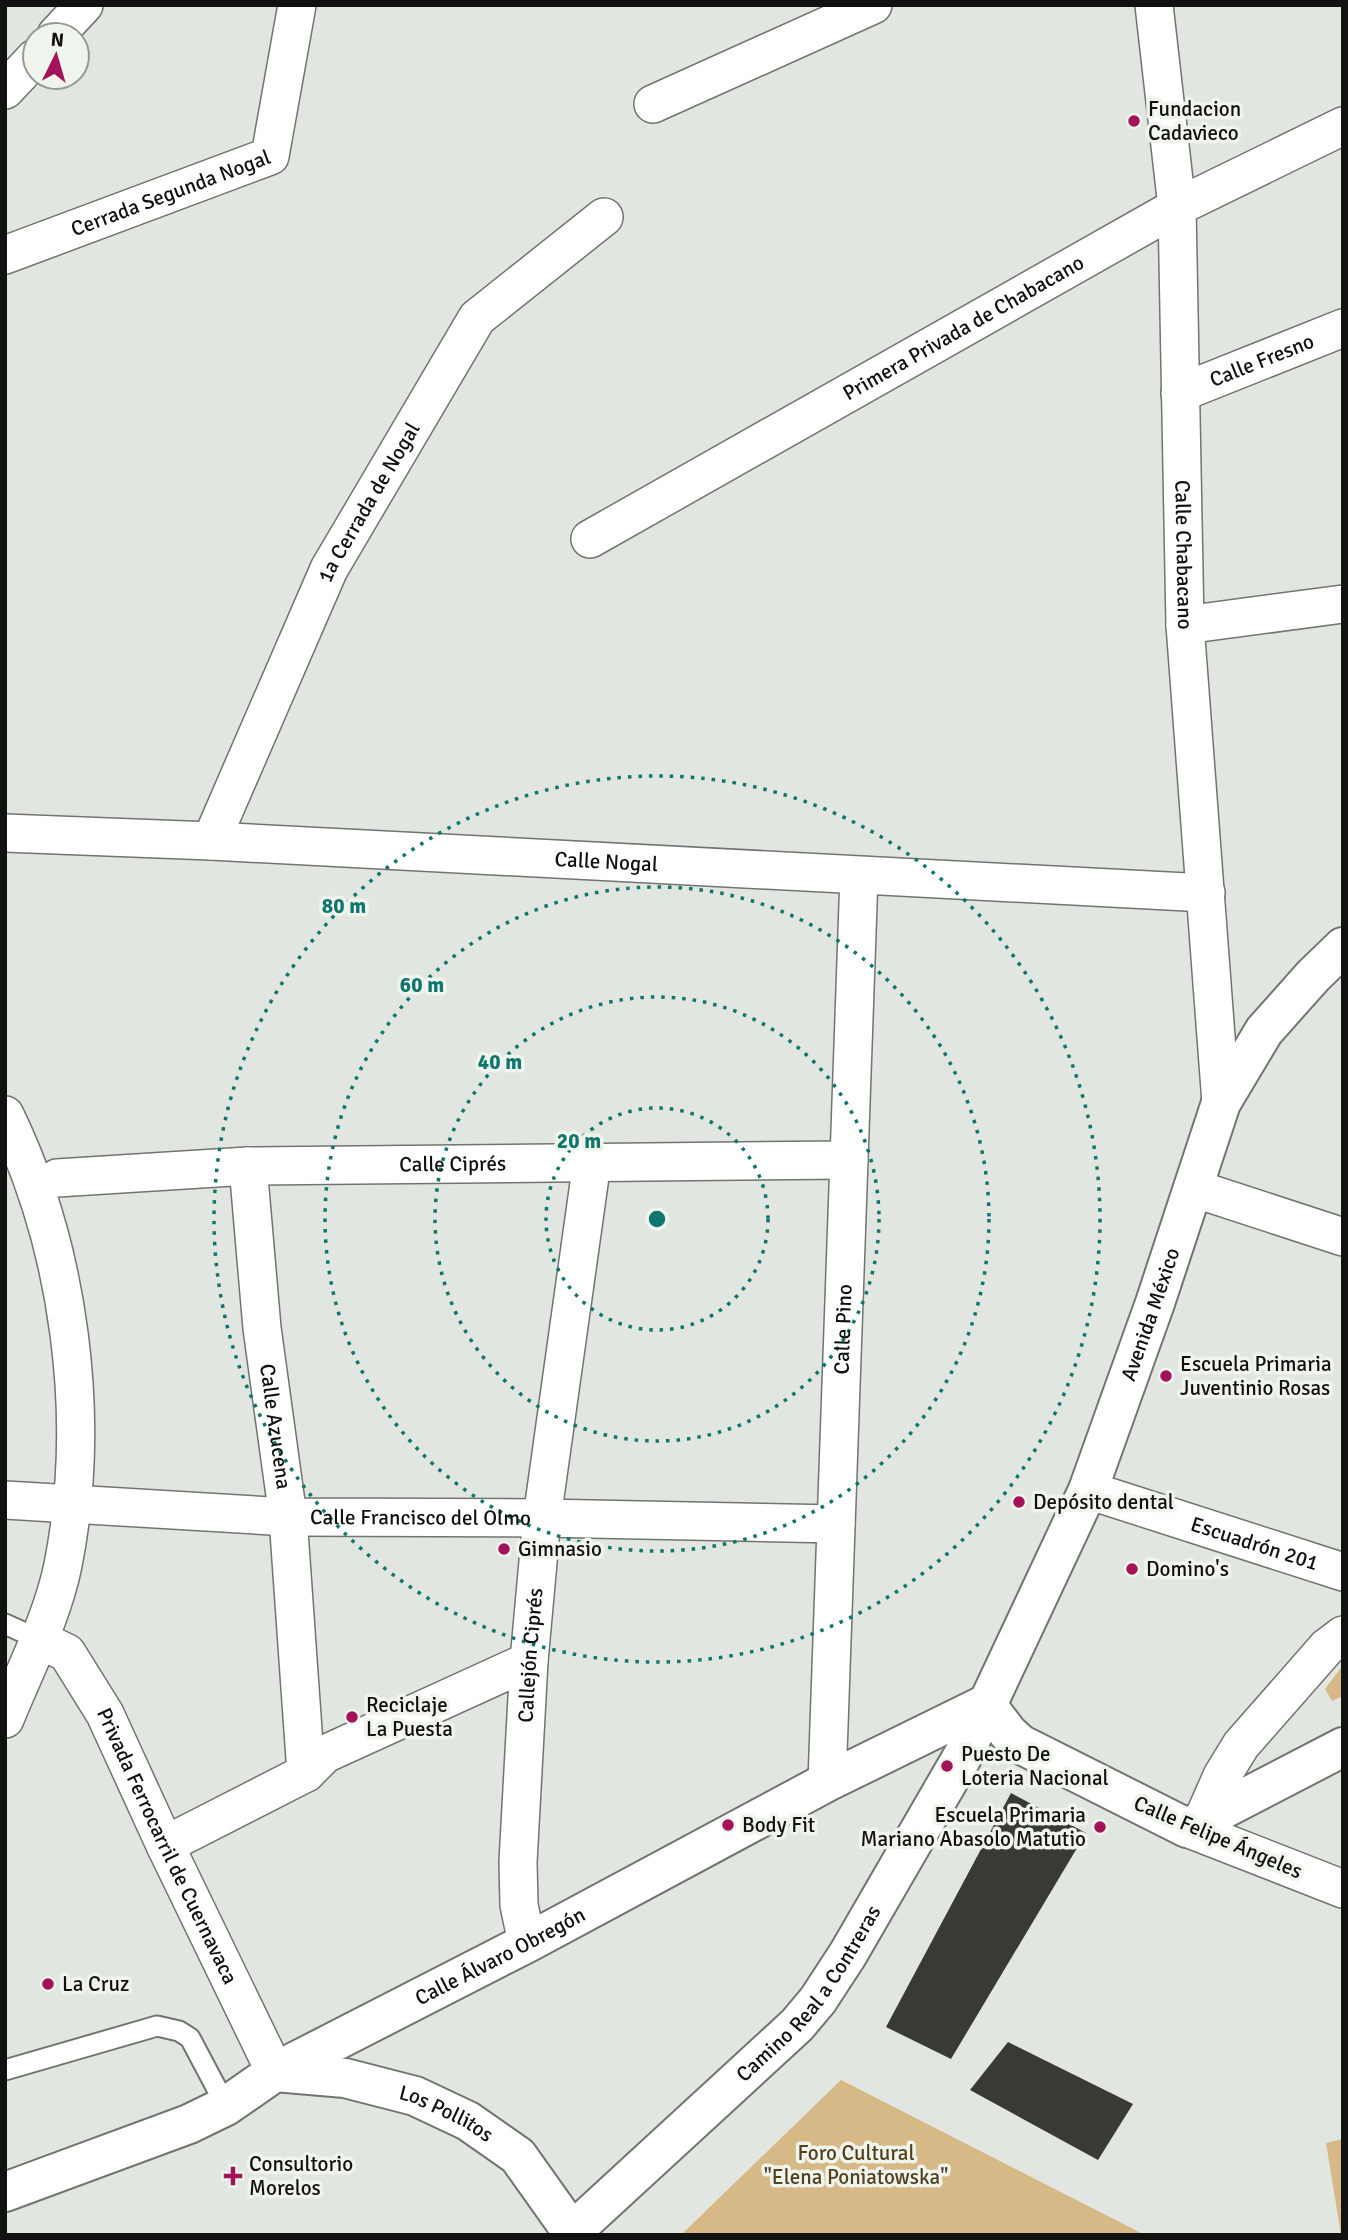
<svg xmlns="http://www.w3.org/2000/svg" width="1348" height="2240" font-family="Signika,sans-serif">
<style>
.green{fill:#d6b986}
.building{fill:#393a34}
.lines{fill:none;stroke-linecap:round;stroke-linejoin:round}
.service-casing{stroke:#71756f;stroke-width:23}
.minor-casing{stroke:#71756f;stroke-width:40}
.tertiary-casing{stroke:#71756f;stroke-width:42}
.service{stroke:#fff;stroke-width:19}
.minor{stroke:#fff;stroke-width:37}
.tertiary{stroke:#fff;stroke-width:38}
.ring{fill:none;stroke:#0f766e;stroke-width:3.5;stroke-dasharray:3.5 7}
.poi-dot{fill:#a2135a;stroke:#eff4ed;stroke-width:2.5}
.labels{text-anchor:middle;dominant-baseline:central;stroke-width:7;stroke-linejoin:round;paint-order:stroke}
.poi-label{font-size:21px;fill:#101210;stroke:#eff4ed;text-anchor:start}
.street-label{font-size:21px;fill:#101210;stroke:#eff4ed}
.park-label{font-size:21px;fill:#53401d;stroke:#eff4ed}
.centre{fill:#0f766e;stroke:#eff4ed;stroke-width:3.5}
.ring-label{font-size:21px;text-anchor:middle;font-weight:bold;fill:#0f766e;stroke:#eff4ed;stroke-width:7;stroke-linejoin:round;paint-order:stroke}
</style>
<rect width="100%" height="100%" fill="#e2e6e0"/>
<g class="green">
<path d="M1343,1665V1696L1332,1701L1325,1689Z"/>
<path d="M841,2080L1145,2235H681Z"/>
<path d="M1343,2139V2235H1341L1326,2143Z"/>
</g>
<g class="building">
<path d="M1011,1793L1086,1833L951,2059L886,2027Z"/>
<path d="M1008,2042L1133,2104L1098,2160L970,2090Z"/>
</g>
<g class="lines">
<defs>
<g id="service">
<path d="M5,1624L38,1639"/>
<path d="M5,2070L157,2026L179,2031L190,2038L226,2106"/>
</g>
<g id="minor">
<path id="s1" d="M1154,5L1177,207L1185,625L1221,1103"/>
<path d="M56,35L84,5"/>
<path d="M5,90L35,58"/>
<path d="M653,104L873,5"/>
<path id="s2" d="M5,255L270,156L297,5"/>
<path id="s3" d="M1180,393L1343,328"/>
<path id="s4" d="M590,539L1177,207L1343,126"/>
<path d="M1185,625L1343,604"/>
<path id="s5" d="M5,833L211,841L1206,893"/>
<path id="s6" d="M211,841L329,569L477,318L604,217"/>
<path d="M5,1115C70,1249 92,1418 63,1565C52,1619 25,1669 5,1719"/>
<path id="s7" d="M248,1166L262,1328L288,1517L306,1773"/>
<path id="s8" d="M57,1178L248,1166L849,1160"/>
<path d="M1193,1188L1343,1237"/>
<path id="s9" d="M1088,1490L1343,1572"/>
<path id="s10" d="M5,1500L288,1517L542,1518L836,1524"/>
<path id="s11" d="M38,1639L67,1653L105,1714L165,1845L275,2072"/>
<path id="s12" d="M827,1782L859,876"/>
<path d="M1203,1819L1222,1776L1241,1745L1327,1647L1343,1635"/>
<path d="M1187,1828L1343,1889"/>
<path d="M165,1845L306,1773L325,1754L529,1661"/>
<path id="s13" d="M527,1943L519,1905L518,1862L529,1661L542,1518L592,1162"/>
</g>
<g id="tertiary">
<path d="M986,1704L1008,1733L1020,1744L1187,1828L1343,1747"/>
<path id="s14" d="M275,2072L345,2078L415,2096L468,2121L518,2156L572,2232L797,2025L818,2000L848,1954L965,1752L1088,1490L1155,1303L1221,1103L1264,1031L1313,976L1343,947"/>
<path id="s15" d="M5,2192L189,2124L226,2106L275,2072L527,1943L827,1782L986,1704"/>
</g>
</defs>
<use href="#service" class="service-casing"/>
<use href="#minor" class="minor-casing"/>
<use href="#tertiary" class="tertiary-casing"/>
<use href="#service" class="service"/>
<use href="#minor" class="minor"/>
<use href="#tertiary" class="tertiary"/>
</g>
<g class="ring">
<circle cx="657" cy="1219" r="111"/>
<circle cx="657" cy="1219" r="222"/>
<circle cx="657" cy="1219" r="332"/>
<circle cx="657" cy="1219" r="443"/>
</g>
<g class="poi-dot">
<circle cx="1134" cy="121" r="7"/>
<circle cx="1166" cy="1376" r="7"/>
<circle cx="1019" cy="1502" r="7"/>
<circle cx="504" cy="1549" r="7"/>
<circle cx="1132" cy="1569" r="7"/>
<circle cx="352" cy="1717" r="7"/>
<circle cx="947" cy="1766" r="7"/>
<circle cx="728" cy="1825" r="7"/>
<circle cx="1100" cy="1827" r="7"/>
<circle cx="48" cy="1984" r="7"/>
<path d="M229.5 2165.5h7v7h7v7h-7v7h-7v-7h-7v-7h7z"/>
</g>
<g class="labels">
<g class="poi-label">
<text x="1148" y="109">Fundacion<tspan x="1148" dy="24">Cadavieco</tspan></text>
<text x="1180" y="1364">Escuela Primaria<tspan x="1180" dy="24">Juventinio Rosas</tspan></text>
<text x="1033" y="1502">Depósito dental</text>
<text x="518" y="1549">Gimnasio</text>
<text x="1146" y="1569">Domino's</text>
<text x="366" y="1705">Reciclaje<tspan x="366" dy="24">La Puesta</tspan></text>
<text x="961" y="1754">Puesto De<tspan x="961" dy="24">Loteria Nacional</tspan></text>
<text x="1086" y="1815" text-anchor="end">Escuela Primaria<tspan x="1086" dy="24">Mariano Abasolo Matutio</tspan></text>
<text x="742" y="1825">Body Fit</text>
<text x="62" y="1984">La Cruz</text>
<text x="249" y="2164">Consultorio<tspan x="249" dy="24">Morelos</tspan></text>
</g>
<g class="street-label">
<text stroke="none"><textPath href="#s2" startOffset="177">Cerrada Segunda Nogal</textPath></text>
<text stroke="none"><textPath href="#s4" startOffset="429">Primera Privada de Chabacano</textPath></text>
<text stroke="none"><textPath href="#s3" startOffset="88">Calle Fresno</textPath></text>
<text stroke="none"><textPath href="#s6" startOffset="374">1a Cerrada de Nogal</textPath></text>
<text stroke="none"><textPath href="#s1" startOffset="551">Calle Chabacano</textPath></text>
<text stroke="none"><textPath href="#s5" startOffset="602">Calle Nogal</textPath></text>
<text stroke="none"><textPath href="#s8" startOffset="396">Calle Ciprés</textPath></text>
<text stroke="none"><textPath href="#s14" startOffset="1458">Avenida México</textPath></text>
<text stroke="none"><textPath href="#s12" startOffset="453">Calle Pino</textPath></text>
<text stroke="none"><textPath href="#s7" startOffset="262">Calle Azucena</textPath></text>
<text stroke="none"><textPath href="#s10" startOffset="416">Calle Francisco del Olmo</textPath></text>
<text stroke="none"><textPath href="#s9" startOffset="175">Escuadrón 201</textPath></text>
<text stroke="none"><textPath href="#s13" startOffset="289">Callejón Ciprés</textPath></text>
<text transform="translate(1218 1837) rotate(23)">Calle Felipe Ángeles</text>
<text stroke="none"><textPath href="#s11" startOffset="250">Privada Ferrocarril de Cuernavaca</textPath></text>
<text stroke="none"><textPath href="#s15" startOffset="550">Calle Álvaro Obregón</textPath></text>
<text stroke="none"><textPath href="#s14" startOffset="693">Camino Real a Contreras</textPath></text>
<text stroke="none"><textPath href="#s14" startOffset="178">Los Pollitos</textPath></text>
</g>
<g class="park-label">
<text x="856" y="2153">Foro Cultural<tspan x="856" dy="24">"Elena Poniatowska"</tspan></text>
</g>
</g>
<circle cx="657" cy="1219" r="10" class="centre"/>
<g class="ring-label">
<text x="344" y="913">80 m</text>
<text x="422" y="992">60 m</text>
<text x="500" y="1069">40 m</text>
<text x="579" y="1148">20 m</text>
</g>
<rect width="1348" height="2240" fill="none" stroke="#101210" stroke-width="14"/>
<g transform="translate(56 56) rotate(5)"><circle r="33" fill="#eff4ed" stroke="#969a95" stroke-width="2"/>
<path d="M0-5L12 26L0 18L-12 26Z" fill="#a2135a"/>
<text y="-10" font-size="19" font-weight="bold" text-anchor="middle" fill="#101210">N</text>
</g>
</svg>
